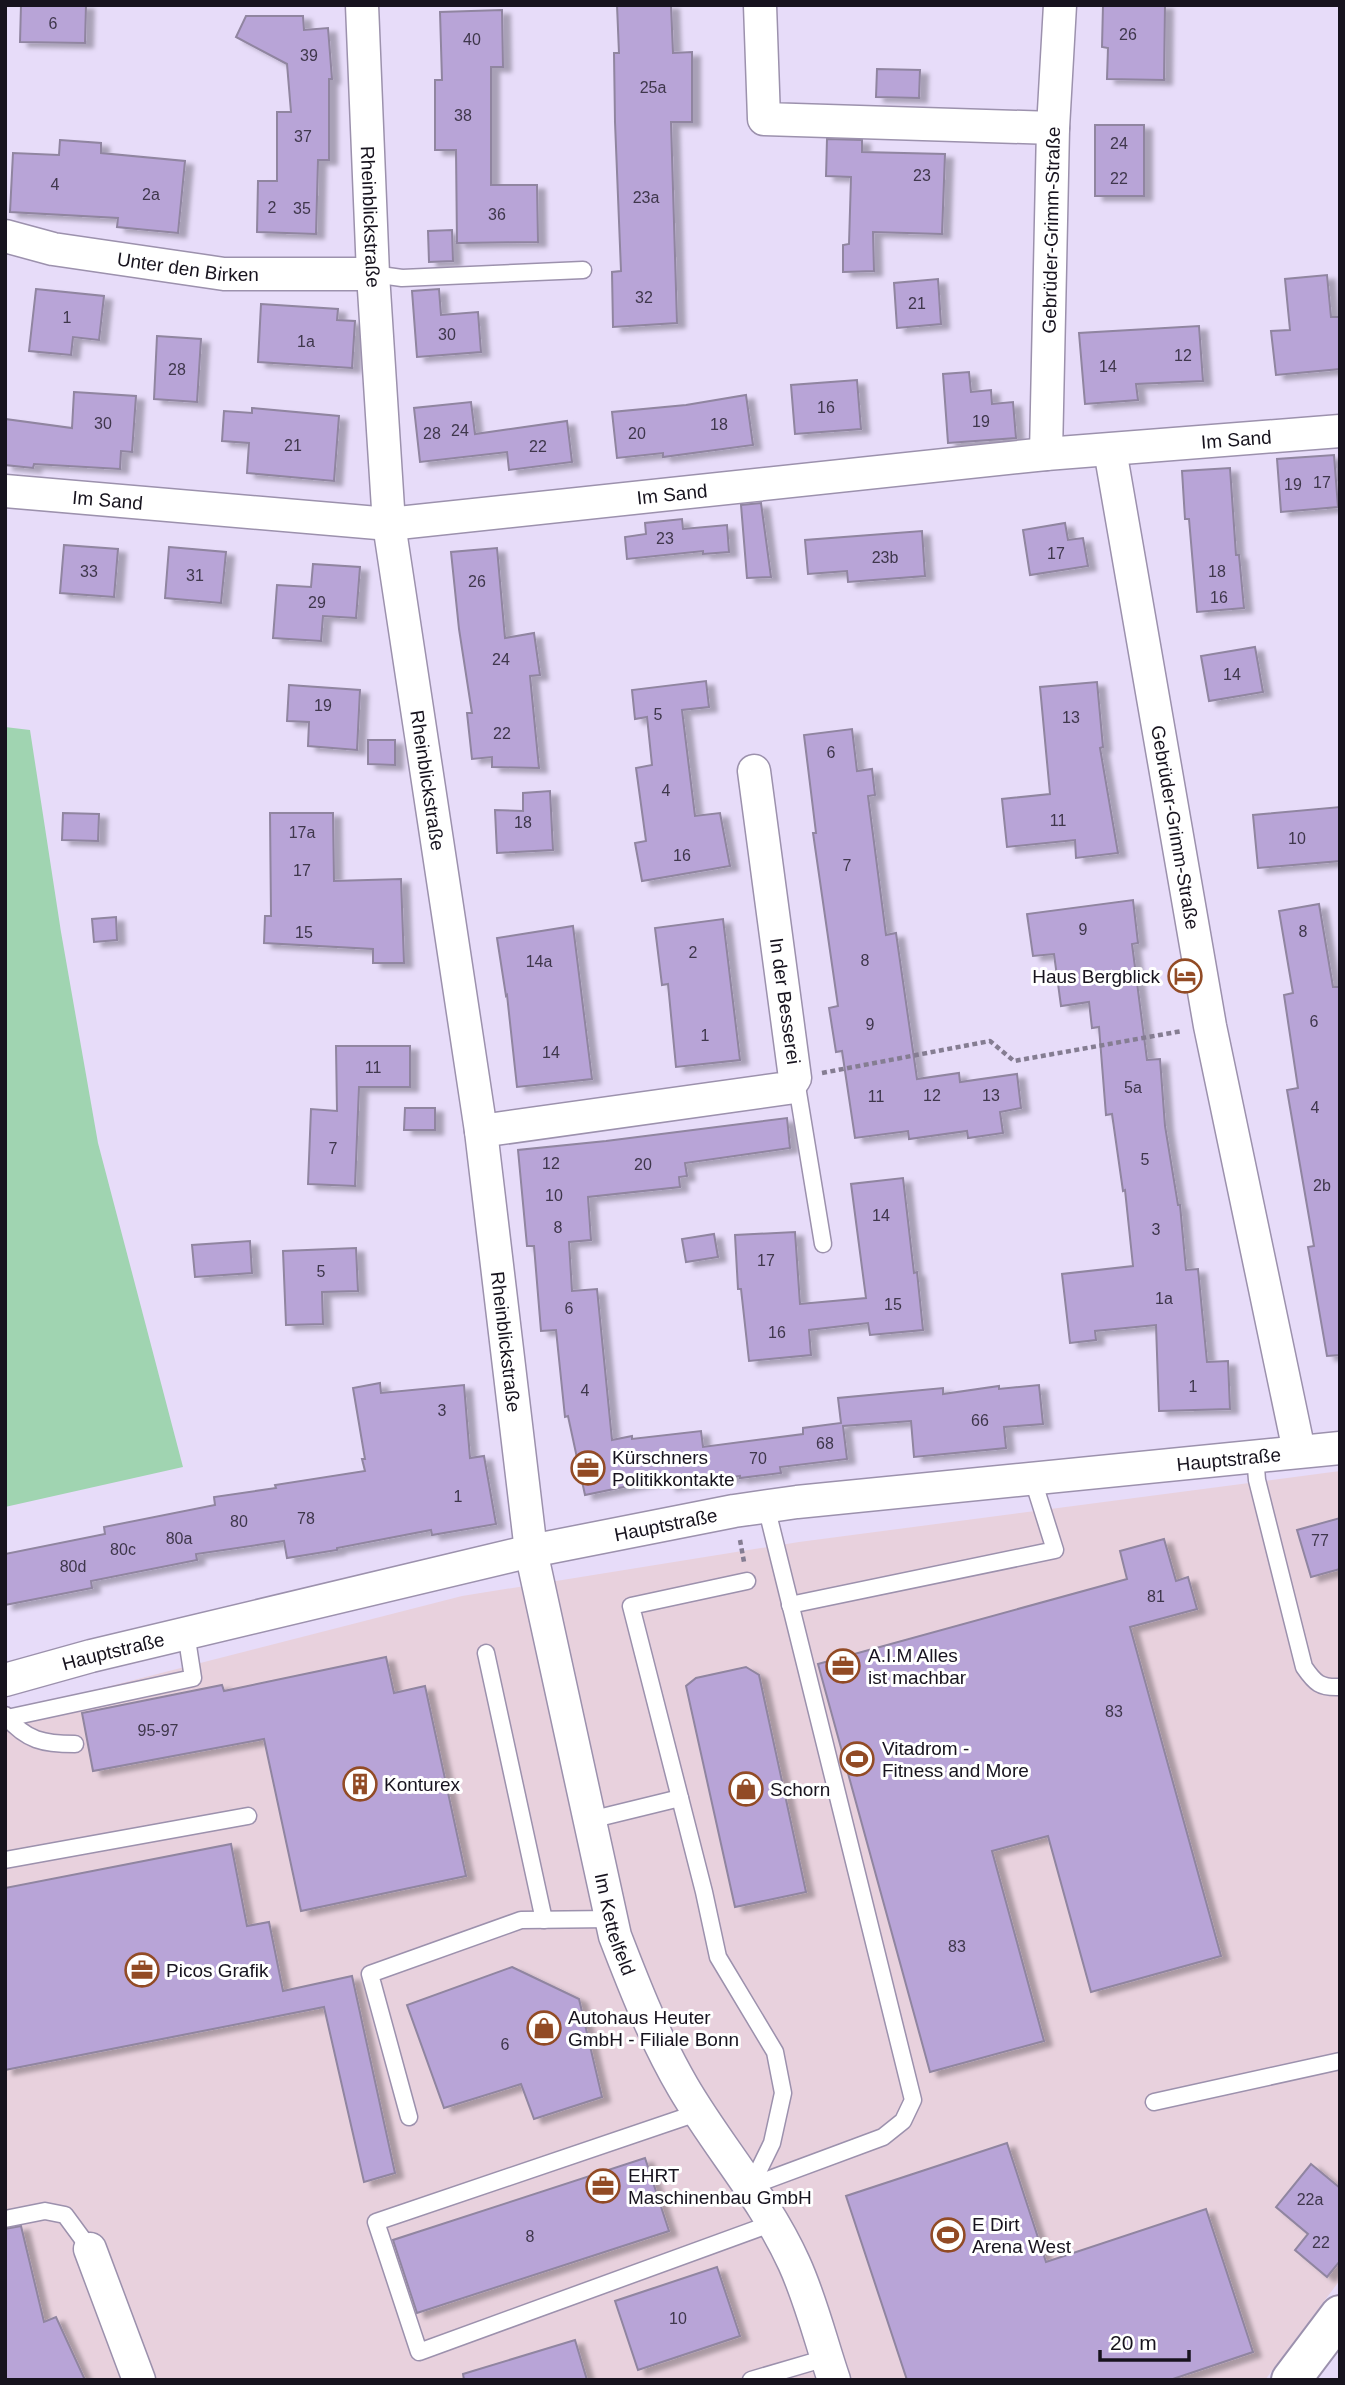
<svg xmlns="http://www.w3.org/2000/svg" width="1345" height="2385" font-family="Helvetica,sans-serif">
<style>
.commercial{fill:#e8d1dd}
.green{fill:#a0d4b1}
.building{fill:#b8a4d7;stroke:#9085a0;stroke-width:2;filter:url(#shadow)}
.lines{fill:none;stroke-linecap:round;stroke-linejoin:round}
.service-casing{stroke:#9c91ad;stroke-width:19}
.minor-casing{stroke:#9c91ad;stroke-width:35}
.tertiary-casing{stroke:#9c91ad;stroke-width:42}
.path{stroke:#857d92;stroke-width:4.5;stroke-dasharray:5 3.5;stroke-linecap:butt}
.service{stroke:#fff;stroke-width:16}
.minor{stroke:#fff;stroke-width:32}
.tertiary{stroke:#fff;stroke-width:38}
.labels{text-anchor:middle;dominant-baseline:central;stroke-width:6;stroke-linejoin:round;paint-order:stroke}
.number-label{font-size:16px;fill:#3f374c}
.street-label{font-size:19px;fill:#17131e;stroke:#fff}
.poi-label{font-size:19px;fill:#17131e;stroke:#fff;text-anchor:start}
</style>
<defs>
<filter id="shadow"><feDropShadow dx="8" dy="4.5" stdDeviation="2" flood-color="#0004"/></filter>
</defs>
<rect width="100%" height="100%" fill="#e7dcf9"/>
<path class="commercial" d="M1340,1471V2280L1265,2380H5V1713L462,1596L799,1542Z"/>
<path class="green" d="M5,727L30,730L61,932L98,1143L183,1467L5,1507Z"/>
<g class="building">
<path d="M21,5H86L85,43L20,42Z"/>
<path d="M617,5H671L673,53L692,52V122H671L677,323L613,327L612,272L621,271L615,122L614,53H619Z"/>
<path d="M1103,5H1165L1164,80L1107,79L1108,48L1102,47Z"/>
<path d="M502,10L503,67H491V185H537L538,242L457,243L456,150H435V80H442L440,12Z"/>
<path d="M246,16H303L304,30L328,28L332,79H329V160H318L316,234L257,232L258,181H277V112H291L287,64L236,37Z"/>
<path d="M877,69L920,70L919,98L876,97Z"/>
<rect x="1095" y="125" width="49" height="71"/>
<path d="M827,139L862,140V152L945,154L942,234L873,232L874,271L843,272V245L849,244L851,177L826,176Z"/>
<path d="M60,140L101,143V153L185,161L178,233L117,227L118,218L10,212L13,153L59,155Z"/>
<path d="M452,230L453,261L429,262L428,231Z"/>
<path d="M1327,275L1331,317H1340V369L1276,375L1271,331L1290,330L1285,279Z"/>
<path d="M938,279L941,324L897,328L894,283Z"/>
<path d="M36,289L104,296L99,340L73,337L71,355L29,351Z"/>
<path d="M439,289L441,315L478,312L481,352L417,357L412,291Z"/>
<path d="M261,304L338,309L337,320L355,321L352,368L258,362Z"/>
<path d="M1199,326L1203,381L1136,384L1138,400L1085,404L1079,333Z"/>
<path d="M157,336L201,339L197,402L154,399Z"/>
<path d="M969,372L971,392L991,390L992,404L1013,402L1016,438L948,443L943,374Z"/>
<path d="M857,380L861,429L795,434L791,385Z"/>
<path d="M74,392L136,396L132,452L121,451L120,469L34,464L33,468L5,465V419L72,428Z"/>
<path d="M746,395L753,445L663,457V453L617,458L612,412L686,405Z"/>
<path d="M471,402L475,434L567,421L572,462L509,470L507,452L420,462L414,408Z"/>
<path d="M252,408L339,416L334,481L247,473L249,443L222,441L224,411L252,413Z"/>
<path d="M1334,455L1338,507L1281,512L1277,459Z"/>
<path d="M1230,468L1236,555H1239L1244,608L1197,612L1189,519H1185L1182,471Z"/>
<path d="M761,503L771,577L747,578L741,505Z"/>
<path d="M682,519L683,529L727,525L729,552L703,554V551L627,559L625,537L646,534L645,523Z"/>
<path d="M1065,523L1068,540L1083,538L1088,566L1030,575L1023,530Z"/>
<path d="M922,531L925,576L848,582L847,571L808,574L805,540Z"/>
<path d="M64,545L118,549L114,597L60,593Z"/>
<path d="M169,547L226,552L221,603L165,598Z"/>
<path d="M497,548L505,638L534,633L540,675L530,676L539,768L492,767V757L472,759L467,713H472L459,629L451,552Z"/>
<path d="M313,564L360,567L356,618L323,616L321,641L273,638L277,585L311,587Z"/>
<path d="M1255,647L1263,692L1209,701L1201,656Z"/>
<path d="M706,681L709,707L682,710L686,743L695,816L720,813L730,866L642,881L635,843L646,841L636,768L652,765L647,717L635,719L632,690Z"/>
<path d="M1097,682L1103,747L1100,748L1118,853L1076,858L1075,840L1007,847L1002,799L1050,794L1040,687Z"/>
<path d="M289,685L360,690L357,750L308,746L309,722L287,721Z"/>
<path d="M852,729L857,771L872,769L875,795L868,796L886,935L896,933L917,1079L959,1073L960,1082L1017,1074L1021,1108L1000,1112L1003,1133L968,1138L967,1131L909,1139L908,1131L855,1138L842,1051L836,1052L829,1008L838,1006L813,833H816L804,735Z"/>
<path d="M368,740H395V765L368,764Z"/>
<path d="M550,791L553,850L497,853L495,810L523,811V793Z"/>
<path d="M1340,807V861L1258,868L1253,815Z"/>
<path d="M63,813L99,814L98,841L62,840Z"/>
<path d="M270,813H333L334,881L401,879L404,963H373V949L264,943L265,916H271Z"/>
<path d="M1133,900L1138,943L1132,944L1147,1060L1160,1059L1165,1126L1178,1205H1180L1186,1270L1198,1269L1207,1362L1228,1361L1230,1409L1159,1411L1156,1325L1095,1331L1096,1340L1070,1343L1062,1274L1133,1266L1125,1190L1123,1191L1112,1114L1106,1115L1099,1027L1092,1028L1089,1002L1061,1006L1054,954L1033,956L1027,914Z"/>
<path d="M1319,904L1333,987H1340V1355L1327,1356L1308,1247L1314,1246L1287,1090L1298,1088L1284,995L1293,993L1279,911Z"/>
<path d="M116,917L117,940L94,942L92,919Z"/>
<path d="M723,919L740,1060L676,1067L668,984L662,985L655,928Z"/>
<path d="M573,926L592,1079L517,1087L507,995L506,996L497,938Z"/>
<path d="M336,1046H410V1087H359L355,1186L308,1184L311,1109L337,1111Z"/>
<path d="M405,1108H435V1130H404Z"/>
<path d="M787,1118L790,1148L685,1163L687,1176L679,1177L680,1187L588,1197L591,1240L569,1242L572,1291L597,1289L612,1440L632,1436V1439L701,1431L703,1447L803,1434V1428L841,1423L838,1398L943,1388V1394L999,1386V1389L1039,1385L1043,1424L1004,1427L1006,1448L914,1457L911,1421L843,1426L847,1459L780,1467L781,1473L740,1478V1476L668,1486L667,1478L585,1495L568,1416L565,1417L556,1330L541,1331L534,1246H527L518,1150L606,1141Z"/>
<path d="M903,1178L914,1273L917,1272L923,1330L870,1335L868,1323L809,1330L811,1355L749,1361L741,1289H738L735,1235L795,1232L800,1304L866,1298L851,1184Z"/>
<path d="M714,1234L718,1257L686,1262L682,1239Z"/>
<path d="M250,1241L252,1273L195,1277L192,1245Z"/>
<path d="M356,1248L358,1291L322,1292L323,1324L286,1325L283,1251Z"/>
<path d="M380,1383L381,1393L464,1385L470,1458L484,1456L496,1524L432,1535L431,1530L337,1548V1550L287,1558L284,1541L196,1554L197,1560L91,1581L92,1588L5,1605V1554L105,1534L104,1527L215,1505L214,1497L276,1488L275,1485L365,1471L362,1459H365L353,1388Z"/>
<path d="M1340,1518V1569L1311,1577L1297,1530Z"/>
<path d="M1164,1539L1176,1581L1188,1577L1197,1609L1130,1627L1221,1956L1091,1992L1048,1836L992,1851L1044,2041L930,2072L818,1664L1127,1579L1120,1551Z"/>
<path d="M386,1657L394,1693L425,1686L466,1876L301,1911L264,1739L93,1771L82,1713L222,1685L224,1691Z"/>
<path d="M746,1667L759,1675L806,1892L735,1907L686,1686L696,1678Z"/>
<path d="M231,1844L247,1926L269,1922L283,1991L352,1976L395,2173L364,2182L324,2007L5,2070V1888Z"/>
<path d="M512,1967L579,1999L602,2097L534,2119L521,2084L444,2108L407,2005Z"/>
<path d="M1007,2143L1046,2262L1206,2209L1253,2352L1170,2380H907L846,2196Z"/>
<path d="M645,2158L669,2231L417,2313L393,2240Z"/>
<path d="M1311,2164L1340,2188V2261L1327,2277L1295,2250L1308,2234L1276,2207Z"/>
<path d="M21,2226L44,2322L56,2317L85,2380H5V2229Z"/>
<path d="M717,2267L740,2336L638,2370L615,2301Z"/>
<path d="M575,2340L587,2380H464L463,2374Z"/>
</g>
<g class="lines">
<defs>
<g id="service">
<path d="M373,274L402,278L583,270"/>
<path d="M796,1080L823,1244"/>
<path d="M1255,1456L1257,1480L1304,1667C1315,1683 1320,1688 1340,1687"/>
<path d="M747,1581L631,1606L704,1892L718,1957L775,2052L783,2093L772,2143L751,2186"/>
<path d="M790,1605L1055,1550L1033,1480"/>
<path d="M486,1653L544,1920"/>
<path d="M5,1715C26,1741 44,1744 75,1744"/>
<path d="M7,1718L193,1678L186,1633"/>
<path d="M590,1820L680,1798"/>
<path d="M5,1860L248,1816"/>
<path d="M1154,2102L1340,2061"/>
<path d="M700,2112L376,2222L419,2352L773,2223"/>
<path d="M409,2117L370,1974L521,1920L612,1919"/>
<path d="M751,2186L883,2137L903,2121L913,2100L766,1506"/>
<path d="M5,2219L45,2211L65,2215L90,2249"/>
<path d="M751,2380L826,2358"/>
</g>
<g id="minor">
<path id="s1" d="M362,5L373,274L389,524L481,1131L531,1551L615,1936C635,1988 655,2039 683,2087C718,2147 765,2199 794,2263C811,2300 821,2342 834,2380"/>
<path d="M760,5L764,119L1053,128"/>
<path id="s2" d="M5,236L53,249L224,274H373"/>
<path id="s3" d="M1110,450L1210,1026L1299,1451"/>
<path id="s4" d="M1046,454L1053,128L1060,5"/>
<path id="s5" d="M5,491L389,524L1046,454L1340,431"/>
<path d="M481,1131L788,1088L795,1078L754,771"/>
<path id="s6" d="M5,1680L91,1656L531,1551L734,1511L797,1502L1340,1448"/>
<path d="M90,2249L139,2380"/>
</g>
<path id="tertiary" d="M1291,2380L1340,2315"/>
</defs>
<use href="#service" class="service-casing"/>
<use href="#minor" class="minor-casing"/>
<use href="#tertiary" class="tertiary-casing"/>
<g class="path">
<path d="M822,1073L990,1041L1014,1061L1182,1031"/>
<path d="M740,1540L744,1562"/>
</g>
<use href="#service" class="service"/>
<use href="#minor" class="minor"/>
<use href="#tertiary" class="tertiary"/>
</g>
<defs>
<symbol id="hotel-ring" viewBox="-11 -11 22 22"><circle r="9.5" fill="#fff" stroke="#924b25" stroke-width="1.5"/><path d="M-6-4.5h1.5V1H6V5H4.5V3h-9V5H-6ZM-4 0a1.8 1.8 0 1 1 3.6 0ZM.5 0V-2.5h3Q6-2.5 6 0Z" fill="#924b25"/></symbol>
<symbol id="office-ring" viewBox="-11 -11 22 22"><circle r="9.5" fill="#fff" stroke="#924b25" stroke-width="1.5"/><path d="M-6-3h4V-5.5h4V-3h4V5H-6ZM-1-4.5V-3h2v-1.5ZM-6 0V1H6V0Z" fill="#924b25"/></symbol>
<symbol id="stadium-ring" viewBox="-11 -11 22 22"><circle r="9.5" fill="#fff" stroke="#924b25" stroke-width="1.5"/><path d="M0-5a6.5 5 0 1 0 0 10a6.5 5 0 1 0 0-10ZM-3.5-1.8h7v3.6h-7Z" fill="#924b25"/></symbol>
<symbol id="building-ring" viewBox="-11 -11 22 22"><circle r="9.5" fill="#fff" stroke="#924b25" stroke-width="1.5"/><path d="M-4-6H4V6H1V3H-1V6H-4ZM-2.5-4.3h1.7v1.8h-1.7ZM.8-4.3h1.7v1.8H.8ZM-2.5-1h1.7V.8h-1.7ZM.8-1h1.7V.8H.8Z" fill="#924b25"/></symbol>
<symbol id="shop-ring" viewBox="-11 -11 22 22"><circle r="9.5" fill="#fff" stroke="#924b25" stroke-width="1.5"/><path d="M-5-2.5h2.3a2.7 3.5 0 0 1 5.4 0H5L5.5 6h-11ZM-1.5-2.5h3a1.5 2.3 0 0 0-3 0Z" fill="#924b25"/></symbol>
</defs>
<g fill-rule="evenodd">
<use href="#hotel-ring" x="1166" y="957" width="38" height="38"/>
<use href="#office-ring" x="569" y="1449" width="38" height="38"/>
<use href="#office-ring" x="824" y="1647" width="38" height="38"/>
<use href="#stadium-ring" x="838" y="1740" width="38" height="38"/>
<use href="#building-ring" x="341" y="1765" width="38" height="38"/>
<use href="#shop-ring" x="727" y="1770" width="38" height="38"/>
<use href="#office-ring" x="123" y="1951" width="38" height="38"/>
<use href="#shop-ring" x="525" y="2009" width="38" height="38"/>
<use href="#office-ring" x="584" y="2167" width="38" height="38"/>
<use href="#stadium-ring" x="929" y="2216" width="38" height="38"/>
</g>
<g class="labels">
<g class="number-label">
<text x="53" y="23">6</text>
<text x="1128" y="34">26</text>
<text x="472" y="39">40</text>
<text x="309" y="55">39</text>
<text x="653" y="87">25a</text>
<text x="463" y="115">38</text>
<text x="303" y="136">37</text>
<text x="1119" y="143">24</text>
<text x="922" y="175">23</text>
<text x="1119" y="178">22</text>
<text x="55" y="184">4</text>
<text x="151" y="194">2a</text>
<text x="646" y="197">23a</text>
<text x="272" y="207">2</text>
<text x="302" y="208">35</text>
<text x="497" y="214">36</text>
<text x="644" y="297">32</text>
<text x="917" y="303">21</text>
<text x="67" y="317">1</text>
<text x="447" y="334">30</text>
<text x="306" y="341">1a</text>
<text x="1183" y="355">12</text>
<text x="1108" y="366">14</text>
<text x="177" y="369">28</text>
<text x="826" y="407">16</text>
<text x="981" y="421">19</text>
<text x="103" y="423">30</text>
<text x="719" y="424">18</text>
<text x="460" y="430">24</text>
<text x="432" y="433">28</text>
<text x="637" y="433">20</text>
<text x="293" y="445">21</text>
<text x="538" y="446">22</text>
<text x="1322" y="482">17</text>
<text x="1293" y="484">19</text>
<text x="665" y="538">23</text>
<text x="1056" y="553">17</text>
<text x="885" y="557">23b</text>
<text x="89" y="571">33</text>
<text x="1217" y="571">18</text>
<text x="195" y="575">31</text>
<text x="477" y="581">26</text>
<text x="1219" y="597">16</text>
<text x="317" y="602">29</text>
<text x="501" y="659">24</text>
<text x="1232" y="674">14</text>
<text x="323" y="705">19</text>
<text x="658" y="714">5</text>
<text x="1071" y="717">13</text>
<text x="502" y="733">22</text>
<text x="831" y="752">6</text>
<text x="666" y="790">4</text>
<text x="1058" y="820">11</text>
<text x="523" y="822">18</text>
<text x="302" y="832">17a</text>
<text x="1297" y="838">10</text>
<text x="682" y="855">16</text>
<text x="847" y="865">7</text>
<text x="302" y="870">17</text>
<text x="1083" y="929">9</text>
<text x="1303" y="931">8</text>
<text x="304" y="932">15</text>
<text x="693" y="952">2</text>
<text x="865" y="960">8</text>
<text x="539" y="961">14a</text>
<text x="1314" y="1021">6</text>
<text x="870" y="1024">9</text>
<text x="705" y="1035">1</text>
<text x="551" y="1052">14</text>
<text x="373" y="1067">11</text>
<text x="1133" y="1087">5a</text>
<text x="932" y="1095">12</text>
<text x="991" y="1095">13</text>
<text x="876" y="1096">11</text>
<text x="1315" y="1107">4</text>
<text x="333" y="1148">7</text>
<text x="1145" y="1159">5</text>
<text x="551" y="1163">12</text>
<text x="643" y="1164">20</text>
<text x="1322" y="1185">2b</text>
<text x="554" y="1195">10</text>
<text x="881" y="1215">14</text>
<text x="558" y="1227">8</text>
<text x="1156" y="1229">3</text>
<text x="766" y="1260">17</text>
<text x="321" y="1271">5</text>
<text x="1164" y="1298">1a</text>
<text x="893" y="1304">15</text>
<text x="569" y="1308">6</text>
<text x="777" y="1332">16</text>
<text x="1193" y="1386">1</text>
<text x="585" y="1390">4</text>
<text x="442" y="1410">3</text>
<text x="980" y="1420">66</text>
<text x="825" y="1443">68</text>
<text x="758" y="1458">70</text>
<text x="458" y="1496">1</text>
<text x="306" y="1518">78</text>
<text x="239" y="1521">80</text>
<text x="179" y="1538">80a</text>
<text x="1320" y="1540">77</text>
<text x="123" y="1549">80c</text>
<text x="73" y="1566">80d</text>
<text x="1156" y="1596">81</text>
<text x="1114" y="1711">83</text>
<text x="158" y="1730">95-97</text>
<text x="957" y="1946">83</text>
<text x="505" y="2044">6</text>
<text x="1310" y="2199">22a</text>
<text x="530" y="2236">8</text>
<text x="1321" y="2242">22</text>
<text x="678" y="2318">10</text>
</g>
<g class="street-label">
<text stroke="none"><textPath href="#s1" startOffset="212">Rheinblickstraße</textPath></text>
<text stroke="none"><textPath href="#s4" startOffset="224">Gebrüder-Grimm-Straße</textPath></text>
<text stroke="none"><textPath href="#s2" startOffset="186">Unter den Birken</textPath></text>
<text stroke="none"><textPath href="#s5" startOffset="1237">Im Sand</textPath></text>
<text stroke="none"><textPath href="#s5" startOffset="670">Im Sand</textPath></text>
<text stroke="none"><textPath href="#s5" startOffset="103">Im Sand</textPath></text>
<text stroke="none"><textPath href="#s1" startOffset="779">Rheinblickstraße</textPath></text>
<text stroke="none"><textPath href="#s3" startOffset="383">Gebrüder-Grimm-Straße</textPath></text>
<text transform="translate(785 1001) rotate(82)">In der Besserei</text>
<text stroke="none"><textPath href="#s1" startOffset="1346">Rheinblickstraße</textPath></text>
<text stroke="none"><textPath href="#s6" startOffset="1246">Hauptstraße</textPath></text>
<text stroke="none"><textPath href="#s6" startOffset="679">Hauptstraße</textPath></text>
<text stroke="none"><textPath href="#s6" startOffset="112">Hauptstraße</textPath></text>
<text stroke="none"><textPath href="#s1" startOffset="1939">Im Kettelfeld</textPath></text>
</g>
<g class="poi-label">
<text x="1160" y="976" text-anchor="end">Haus Bergblick</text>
<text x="612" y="1457">Kürschners<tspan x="612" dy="22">Politikkontakte</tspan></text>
<text x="868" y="1655">A.I.M Alles<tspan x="868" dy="22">ist machbar</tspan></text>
<text x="882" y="1748">Vitadrom -<tspan x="882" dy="22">Fitness and More</tspan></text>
<text x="384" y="1784">Konturex</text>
<text x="770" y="1789">Schorn</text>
<text x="166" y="1970">Picos Grafik</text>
<text x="568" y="2017">Autohaus Heuter<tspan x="568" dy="22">GmbH - Filiale Bonn</tspan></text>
<text x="628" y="2175">EHRT<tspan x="628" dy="22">Maschinenbau GmbH</tspan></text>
<text x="972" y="2224">E Dirt<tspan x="972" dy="22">Arena West</tspan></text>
</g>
</g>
<rect width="1345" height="2385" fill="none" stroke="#17131e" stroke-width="14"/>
<path d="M1100 2350v10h89v-10" fill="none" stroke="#17131e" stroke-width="3.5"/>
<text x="1110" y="2350" font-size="21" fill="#17131e" stroke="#ffffff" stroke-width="5" paint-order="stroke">20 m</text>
</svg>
